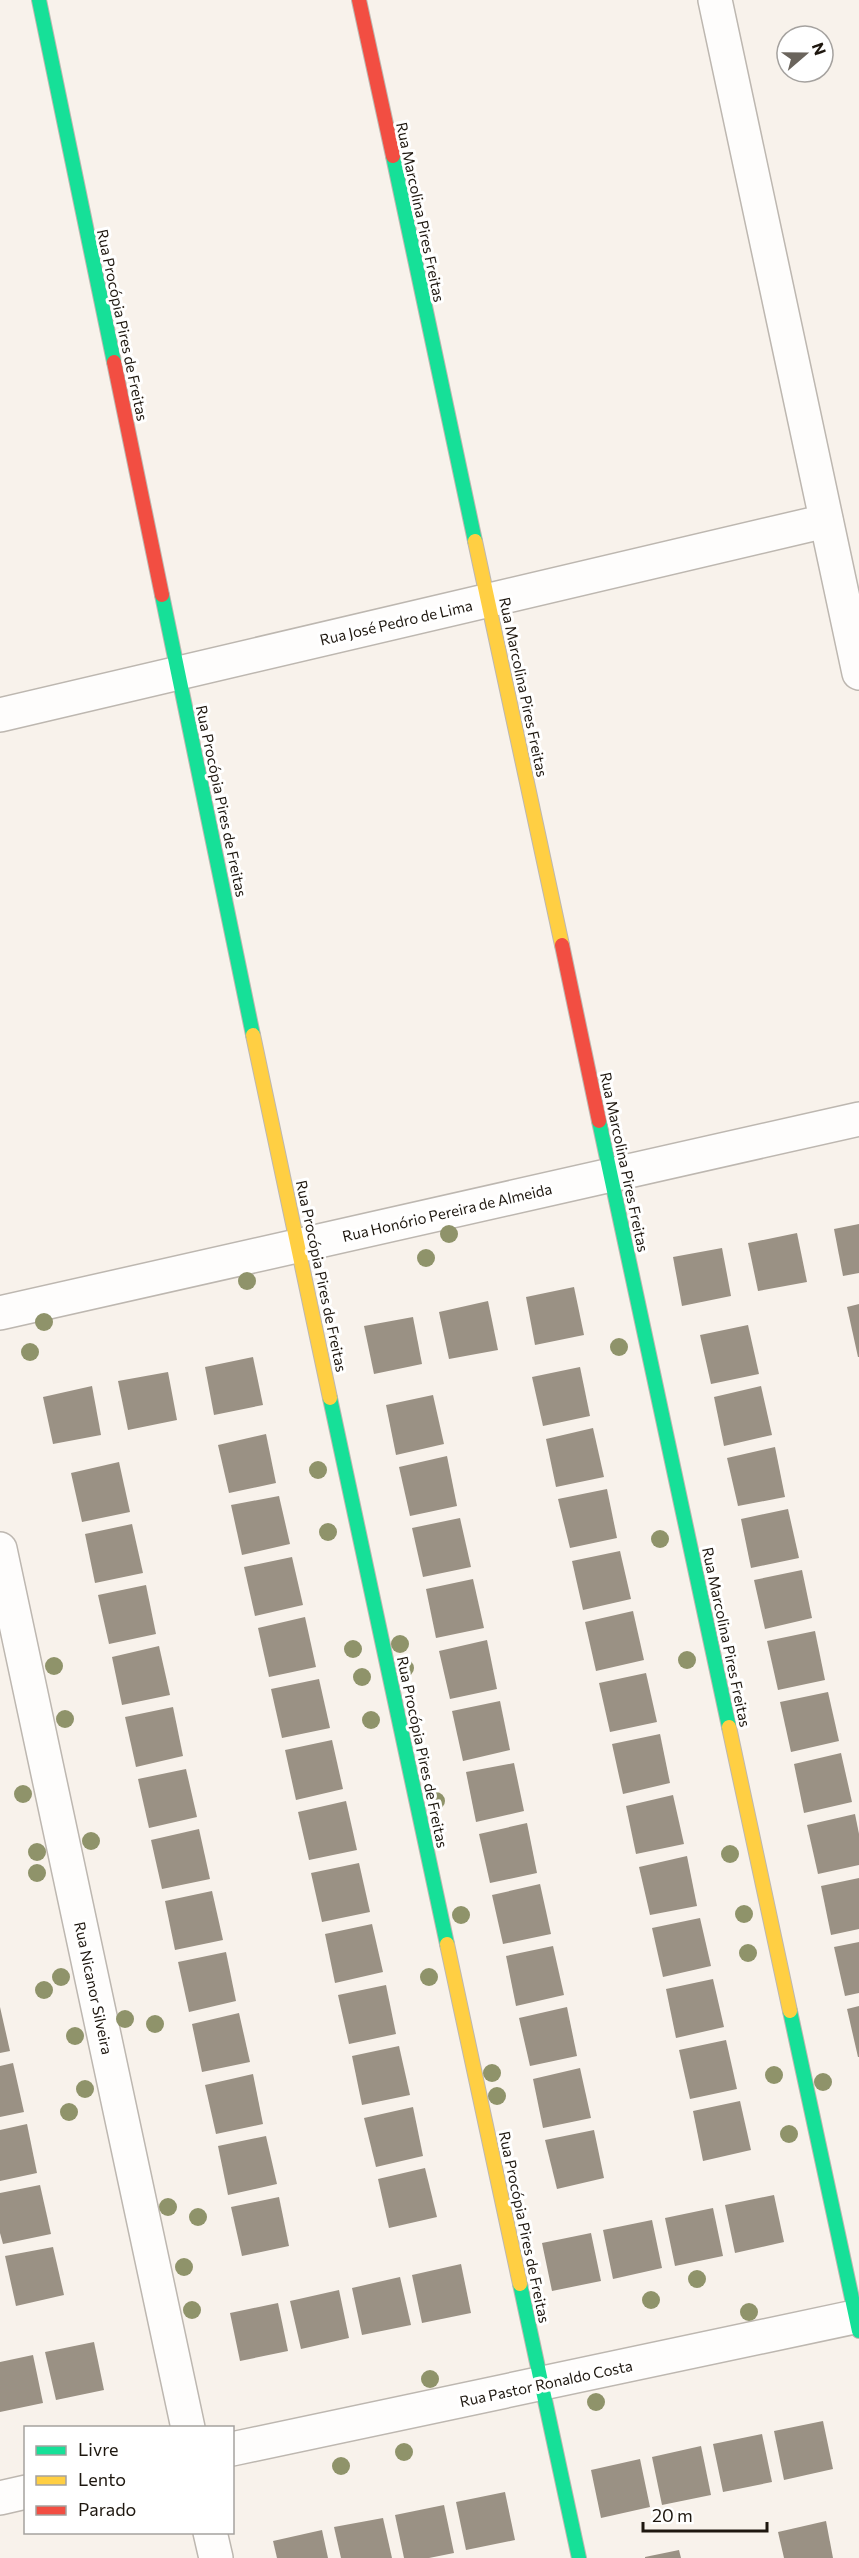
<svg xmlns="http://www.w3.org/2000/svg" width="859" height="2558" font-family="Commissioner,sans-serif">
<style>
.building{fill:#9a9184}
.lines{fill:none;stroke-linecap:round;stroke-linejoin:round}
.street-casing{stroke:#bdb7b0;stroke-width:36}
.fast-casing{stroke:#bdb7b0;stroke-width:16}
.slow-casing{stroke:#bdb7b0;stroke-width:16}
.jam-casing{stroke:#bdb7b0;stroke-width:16}
.street{stroke:#fefdfc;stroke-width:33}
.fast{stroke:#16e098;stroke-width:14}
.slow{stroke:#ffcf43;stroke-width:14}
.jam{stroke:#f24e42;stroke-width:14}
.tree{fill:#8f936a}
.labels{text-anchor:middle;dominant-baseline:central;stroke-width:6;stroke-linejoin:round;paint-order:stroke}
.street-label{font-size:15px;fill:#1e170f;stroke:#fff}
</style>
<rect width="100%" height="100%" fill="#f8f2eb"/>
<g class="building">
<path d="M859,1224V1273L843,1276L834,1229Z"/>
<path d="M797,1233L807,1282L758,1291L748,1243Z"/>
<path d="M722,1248L731,1296L682,1306L673,1257Z"/>
<path d="M574,1287L584,1335L535,1345L526,1297Z"/>
<path d="M488,1301L498,1350L449,1359L439,1312Z"/>
<path d="M859,1304V1357H858L847,1307Z"/>
<path d="M413,1317L422,1364L374,1374L364,1326Z"/>
<path d="M748,1325L759,1374L711,1384L700,1335Z"/>
<path d="M253,1357L263,1405L214,1415L205,1367Z"/>
<path d="M580,1367L590,1416L543,1426L532,1377Z"/>
<path d="M168,1372L177,1420L128,1430L118,1381Z"/>
<path d="M92,1386L101,1435L53,1444L43,1397Z"/>
<path d="M761,1386L772,1435L724,1446L714,1397Z"/>
<path d="M433,1395L444,1444L396,1455L386,1405Z"/>
<path d="M593,1428L604,1477L556,1487L546,1439Z"/>
<path d="M266,1434L276,1483L229,1493L218,1445Z"/>
<path d="M775,1447L785,1497L738,1506L727,1458Z"/>
<path d="M447,1456L457,1506L410,1516L399,1467Z"/>
<path d="M119,1462L130,1512L82,1522L71,1473Z"/>
<path d="M607,1489L617,1538L570,1548L558,1499Z"/>
<path d="M279,1496L290,1544L242,1555L231,1505Z"/>
<path d="M788,1509L799,1558L751,1568L741,1519Z"/>
<path d="M460,1518L471,1567L423,1577L412,1528Z"/>
<path d="M132,1524L143,1573L95,1583L85,1534Z"/>
<path d="M620,1551L631,1599L583,1610L572,1561Z"/>
<path d="M292,1557L303,1605L255,1616L244,1567Z"/>
<path d="M802,1570L812,1618L765,1629L754,1580Z"/>
<path d="M473,1579L484,1628L436,1638L426,1589Z"/>
<path d="M146,1585L156,1634L109,1644L98,1595Z"/>
<path d="M633,1611L644,1660L596,1671L585,1622Z"/>
<path d="M305,1617L316,1667L269,1677L258,1628Z"/>
<path d="M815,1631L825,1680L778,1690L767,1641Z"/>
<path d="M487,1640L497,1689L450,1699L439,1651Z"/>
<path d="M159,1646L170,1695L122,1705L112,1657Z"/>
<path d="M646,1673L657,1722L610,1732L599,1683Z"/>
<path d="M319,1679L330,1728L282,1738L271,1689Z"/>
<path d="M828,1692L839,1741L791,1752L780,1702Z"/>
<path d="M500,1701L510,1750L463,1761L452,1711Z"/>
<path d="M173,1707L183,1756L136,1767L125,1717Z"/>
<path d="M660,1734L670,1783L623,1794L612,1744Z"/>
<path d="M332,1740L343,1789L296,1800L285,1750Z"/>
<path d="M841,1753L852,1802L804,1813L794,1764Z"/>
<path d="M514,1763L524,1811L476,1822L466,1772Z"/>
<path d="M186,1769L197,1817L149,1828L138,1779Z"/>
<path d="M673,1795L684,1844L636,1854L626,1806Z"/>
<path d="M346,1801L357,1850L309,1860L298,1812Z"/>
<path d="M855,1814L859,1834V1865L818,1874L807,1825Z"/>
<path d="M527,1823L537,1873L490,1883L479,1834Z"/>
<path d="M199,1829L210,1879L162,1889L151,1840Z"/>
<path d="M687,1856L697,1906L650,1915L639,1867Z"/>
<path d="M359,1863L370,1912L322,1922L311,1873Z"/>
<path d="M859,1878V1929L831,1935L821,1886Z"/>
<path d="M540,1884L551,1934L503,1944L492,1895Z"/>
<path d="M212,1891L223,1940L175,1950L165,1901Z"/>
<path d="M700,1918L711,1966L663,1977L652,1928Z"/>
<path d="M372,1924L383,1972L335,1983L325,1934Z"/>
<path d="M859,1942V1993L845,1996L834,1947Z"/>
<path d="M553,1946L564,1995L516,2006L506,1956Z"/>
<path d="M226,1952L236,2001L189,2012L178,1962Z"/>
<path d="M713,1979L724,2027L676,2038L666,1989Z"/>
<path d="M386,1985L396,2034L349,2044L338,1995Z"/>
<path d="M859,2006V2057H858L847,2009Z"/>
<path d="M0,2007L10,2051L0,2053Z"/>
<path d="M567,2007L577,2056L530,2066L519,2018Z"/>
<path d="M239,2013L250,2062L202,2072L192,2024Z"/>
<path d="M726,2040L737,2089L690,2099L679,2050Z"/>
<path d="M399,2046L410,2095L362,2105L352,2056Z"/>
<path d="M13,2063L24,2112L0,2117V2066Z"/>
<path d="M580,2068L591,2118L543,2128L533,2079Z"/>
<path d="M253,2074L263,2124L216,2134L205,2085Z"/>
<path d="M740,2101L751,2150L703,2161L693,2111Z"/>
<path d="M413,2107L423,2156L376,2167L364,2118Z"/>
<path d="M27,2124L37,2173L0,2181V2130Z"/>
<path d="M594,2130L604,2178L557,2189L545,2140Z"/>
<path d="M266,2136L277,2184L228,2195L218,2146Z"/>
<path d="M425,2168L437,2217L389,2228L378,2179Z"/>
<path d="M40,2185L51,2234L3,2244L0,2233V2193Z"/>
<path d="M774,2195L784,2242L735,2253L725,2205Z"/>
<path d="M279,2197L289,2246L242,2256L231,2207Z"/>
<path d="M713,2208L723,2256L675,2266L665,2218Z"/>
<path d="M652,2220L662,2268L613,2279L603,2230Z"/>
<path d="M591,2233L601,2281L552,2291L542,2243Z"/>
<path d="M53,2247L64,2295L16,2306L5,2256Z"/>
<path d="M461,2264L471,2313L422,2323L412,2275Z"/>
<path d="M400,2277L411,2325L362,2335L352,2288Z"/>
<path d="M339,2290L349,2338L301,2349L290,2301Z"/>
<path d="M278,2303L288,2351L240,2361L230,2313Z"/>
<path d="M94,2342L104,2390L56,2400L45,2352Z"/>
<path d="M33,2355L43,2403L0,2412V2362Z"/>
<path d="M823,2421L833,2469L784,2480L774,2431Z"/>
<path d="M762,2434L772,2482L723,2492L713,2444Z"/>
<path d="M701,2446L711,2495L662,2505L652,2457Z"/>
<path d="M640,2459L650,2507L601,2518L591,2470Z"/>
<path d="M505,2492L515,2540L466,2550L456,2502Z"/>
<path d="M444,2505L454,2553L429,2558H404L395,2515Z"/>
<path d="M383,2518L392,2558H341L334,2527Z"/>
<path d="M826,2521L833,2558H784L778,2532Z"/>
<path d="M322,2530L328,2558H277L273,2541Z"/>
<path d="M679,2550L681,2558H645V2557Z"/>
</g>
<g class="lines">
<defs>
<g id="street">
<path d="M715,0L859,673"/>
<path d="M0,715L826,521"/>
<path d="M0,1313L859,1119"/>
<path d="M0,1549L188,2428"/>
<path d="M232,2449L859,2316"/>
<path d="M0,2498L26,2492"/>
<path d="M210,2532L216,2558"/>
</g>
<g id="fast">
<path d="M39,0L114,362"/>
<path d="M393,156L475,541"/>
<path d="M162,595L253,1035"/>
<path d="M599,1121L729,1727"/>
<path d="M330,1398L447,1944"/>
<path d="M790,2011L859,2331"/>
<path d="M520,2284L579,2558"/>
</g>
<g id="slow">
<path d="M475,541L562,945"/>
<path d="M253,1035L330,1398"/>
<path d="M729,1727L790,2011"/>
<path d="M447,1944L520,2284"/>
</g>
<g id="jam">
<path d="M359,0L393,156"/>
<path d="M114,362L162,595"/>
<path d="M562,945L599,1121"/>
</g>
</defs>
<use href="#street" class="street-casing"/>
<use href="#fast" class="fast-casing"/>
<use href="#slow" class="slow-casing"/>
<use href="#jam" class="jam-casing"/>
<use href="#street" class="street"/>
<use href="#fast" class="fast"/>
<use href="#slow" class="slow"/>
<use href="#jam" class="jam"/>
</g>
<g class="tree">
<circle cx="449" cy="1234" r="9"/>
<circle cx="426" cy="1258" r="9"/>
<circle cx="247" cy="1281" r="9"/>
<circle cx="44" cy="1322" r="9"/>
<circle cx="619" cy="1347" r="9"/>
<circle cx="30" cy="1352" r="9"/>
<circle cx="318" cy="1470" r="9"/>
<circle cx="328" cy="1532" r="9"/>
<circle cx="660" cy="1539" r="9"/>
<circle cx="400" cy="1644" r="9"/>
<circle cx="353" cy="1649" r="9"/>
<circle cx="687" cy="1660" r="9"/>
<circle cx="54" cy="1666" r="9"/>
<circle cx="405" cy="1668" r="9"/>
<circle cx="362" cy="1677" r="9"/>
<circle cx="65" cy="1719" r="9"/>
<circle cx="371" cy="1720" r="9"/>
<circle cx="23" cy="1794" r="9"/>
<circle cx="436" cy="1801" r="9"/>
<circle cx="91" cy="1841" r="9"/>
<circle cx="37" cy="1852" r="9"/>
<circle cx="730" cy="1854" r="9"/>
<circle cx="37" cy="1873" r="9"/>
<circle cx="744" cy="1914" r="9"/>
<circle cx="461" cy="1915" r="9"/>
<circle cx="748" cy="1953" r="9"/>
<circle cx="61" cy="1977" r="9"/>
<circle cx="429" cy="1977" r="9"/>
<circle cx="44" cy="1990" r="9"/>
<circle cx="125" cy="2019" r="9"/>
<circle cx="155" cy="2024" r="9"/>
<circle cx="75" cy="2036" r="9"/>
<circle cx="492" cy="2073" r="9"/>
<circle cx="774" cy="2075" r="9"/>
<circle cx="823" cy="2082" r="9"/>
<circle cx="85" cy="2089" r="9"/>
<circle cx="497" cy="2096" r="9"/>
<circle cx="69" cy="2112" r="9"/>
<circle cx="789" cy="2134" r="9"/>
<circle cx="168" cy="2207" r="9"/>
<circle cx="198" cy="2217" r="9"/>
<circle cx="184" cy="2267" r="9"/>
<circle cx="697" cy="2279" r="9"/>
<circle cx="651" cy="2300" r="9"/>
<circle cx="192" cy="2310" r="9"/>
<circle cx="749" cy="2312" r="9"/>
<circle cx="430" cy="2379" r="9"/>
<circle cx="596" cy="2402" r="9"/>
<circle cx="404" cy="2452" r="9"/>
<circle cx="341" cy="2466" r="9"/>
</g>
<g class="labels">
<g class="street-label">
<text transform="translate(421 212) rotate(78)">Rua Marcolina Pires Freitas</text>
<text transform="translate(123 325) rotate(78)">Rua Procópia Pires de Freitas</text>
<text transform="translate(396 622) rotate(-13)">Rua José Pedro de Lima</text>
<text transform="translate(524 687) rotate(78)">Rua Marcolina Pires Freitas</text>
<text transform="translate(222 801) rotate(78)">Rua Procópia Pires de Freitas</text>
<text transform="translate(625 1162) rotate(78)">Rua Marcolina Pires Freitas</text>
<text transform="translate(447 1212) rotate(-13)">Rua Honório Pereira de Almeida</text>
<text transform="translate(322 1276) rotate(78)">Rua Procópia Pires de Freitas</text>
<text transform="translate(727 1637) rotate(78)">Rua Marcolina Pires Freitas</text>
<text transform="translate(423 1752) rotate(78)">Rua Procópia Pires de Freitas</text>
<text transform="translate(94 1988) rotate(78)">Rua Nicanor Silveira</text>
<text transform="translate(525 2227) rotate(78)">Rua Procópia Pires de Freitas</text>
<text transform="translate(546 2383) rotate(-12)">Rua Pastor Ronaldo Costa</text>
</g>
</g>
<rect x="24" y="2426" width="210" height="108" fill="#ffffff" stroke="#a5a29f" stroke-width="1.5"/>
<rect x="36" y="2446" width="30" height="9" fill="#16e098" stroke="#a5a29f" stroke-width="1.5"/>
<text x="78" y="2456" font-size="18" fill="#1e170f">Livre</text>
<rect x="36" y="2476" width="30" height="9" fill="#ffcf43" stroke="#a5a29f" stroke-width="1.5"/>
<text x="78" y="2486" font-size="18" fill="#1e170f">Lento</text>
<rect x="36" y="2506" width="30" height="9" fill="#f24e42" stroke="#a5a29f" stroke-width="1.5"/>
<text x="78" y="2516" font-size="18" fill="#1e170f">Parado</text>
<g transform="translate(805 54) rotate(70)"><circle r="28" fill="#ffffff" stroke="#a5a29f" stroke-width="1.5"/>
<path d="M0-4.5L10 22L0 15L-10 22Z" fill="#6a645c"/>
<text y="-9" font-size="16" font-weight="bold" text-anchor="middle" fill="#1e170f">N</text>
</g>
<path d="M643 2522v9h124v-9" fill="none" stroke="#1e170f" stroke-width="3"/>
<text x="652" y="2522" font-size="18" fill="#1e170f" stroke="#ffffff" stroke-width="4.5" paint-order="stroke">20 m</text>
</svg>
